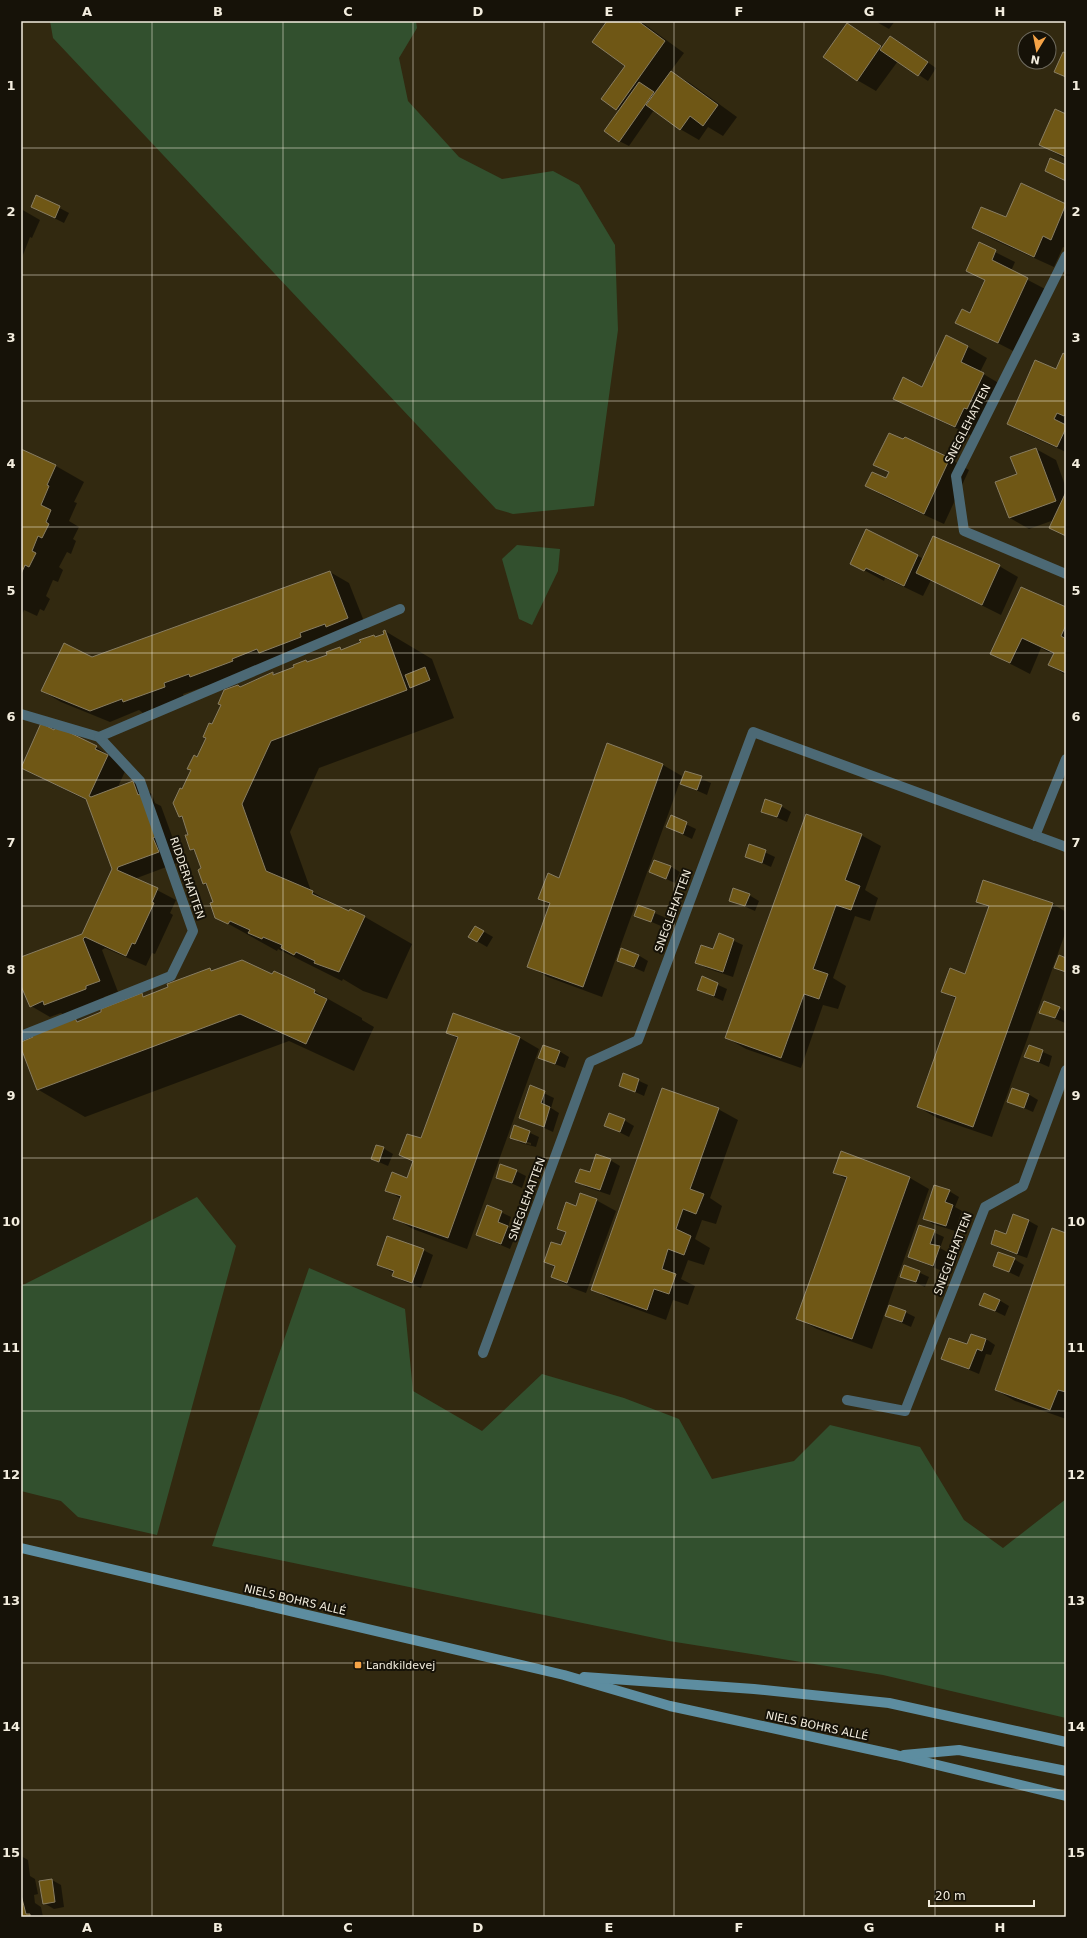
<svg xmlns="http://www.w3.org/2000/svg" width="1087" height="1938" font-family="'DejaVu Sans',sans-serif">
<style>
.green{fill:#32502e}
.shadow{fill:#0007;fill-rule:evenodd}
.building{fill:#6f5715;stroke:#887d62}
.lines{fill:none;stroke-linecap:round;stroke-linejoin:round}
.street{stroke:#4c6975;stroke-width:10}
.secondary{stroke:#5d8da0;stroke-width:10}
.grid{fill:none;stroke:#f3edde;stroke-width:1;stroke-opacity:0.55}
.poi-dot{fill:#f5a346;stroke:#161208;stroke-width:1.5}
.labels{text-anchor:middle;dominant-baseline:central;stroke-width:4;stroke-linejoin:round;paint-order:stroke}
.street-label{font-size:11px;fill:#f3edde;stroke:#161208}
.poi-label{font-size:11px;fill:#f3edde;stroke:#161208;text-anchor:start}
.neatline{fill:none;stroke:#f3edde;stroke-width:1.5}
.grid-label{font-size:13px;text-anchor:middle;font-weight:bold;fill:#f3edde}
</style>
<rect width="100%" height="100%" fill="#322910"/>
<g class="green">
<path d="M50,21H416L417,28L399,58L408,101L459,157L502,179L553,171L579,185L615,245L618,330L594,506L513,514L496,509L53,38Z"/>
<path d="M517,545L560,549L558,571L532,625L519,619L502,559Z"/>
<path d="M197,1197L236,1246L157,1535L78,1517L61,1501L21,1491V1286Z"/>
<path d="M309,1268L405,1309L413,1391L482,1431L542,1374L624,1398L679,1419L712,1479L794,1461L830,1425L920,1447L964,1520L1003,1548L1066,1499V1718L883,1675L669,1641L212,1546Z"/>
</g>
<g class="shadow">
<path d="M608,21H640L684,53L670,72L690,83L737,117L723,136L708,127L699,140L680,129L654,110L629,146L619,141L620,111L616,109L627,66Z"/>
<path d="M875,21H895L889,29Z"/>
<path d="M847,24L884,47L900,43L936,68L928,81L898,61L876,91L857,80Z"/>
<path d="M1066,115V159L1040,145Z"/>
<path d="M1022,184L1066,205V248L1063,247L1054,267L992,239L973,228L1006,219Z"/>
<path d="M37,196L69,213L64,223L32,207Z"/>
<path d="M21,209L40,220L32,238L30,237L21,260Z"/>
<path d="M979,244L1015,262L1011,271L1047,290L1017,353L957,322L970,314L986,281L967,270Z"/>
<path d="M968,347L987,358L980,372L1002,385L975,437L914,409L895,398L923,389Z"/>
<path d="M1066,356V452L1028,435L1008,424L1056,371Z"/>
<path d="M905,439L950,459L969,470L944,524L885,497L866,486L886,480L889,473L875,464Z"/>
<path d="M1036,449L1056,460L1066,488V536L1059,533L1054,520L1029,529L1010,518L997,482L1018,474L1012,458Z"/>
<path d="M21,450L56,466L84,482L74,502L77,503L69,521L79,527L73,539L76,541L71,554L67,552L59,567L63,570L58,582L53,580L46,596L50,599L44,611L40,609L37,616L24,610L21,617Z"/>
<path d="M867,531L924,559L999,566L1018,577L1001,615L931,580L923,596L885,578L884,581L851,563Z"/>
<path d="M330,572L349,583L367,629L211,688L207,686L183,694L184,697L143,713L139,710L110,722L61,702L42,691L92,658Z"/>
<path d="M1066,608V675L1049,665L1054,655L1041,648L1030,674L991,654Z"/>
<path d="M385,631L432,659L454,718L319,768L290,832L311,891L342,909L365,917L412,944L387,999L363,991L343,979L342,981L278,949L277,951L216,917L214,903L208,886L204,884L202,869L196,852L191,849L190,836L184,819L179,816L183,791L212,725L238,686L241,688L272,673L275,675L295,668L306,661L309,663L328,655L340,648L343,650L362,643L374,636L377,638L385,635Z"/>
<path d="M56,728L96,747L127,767L117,789L133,782L152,794L155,803L161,806L176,847L172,848L177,863L137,878L136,879L176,900L170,913L173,915L155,954L152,953L146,966L105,948L102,950L118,992L104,997L105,1000L64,1015L61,1013L50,1017L31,1006L24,991L21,999V958L82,935L113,869L88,801L21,768Z"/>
<path d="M663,765L682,776L602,997L548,977L529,966L550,905L540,898L560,879Z"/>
<path d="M686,772L711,783L707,795L682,784Z"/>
<path d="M781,806L791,812L787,822L762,811Z"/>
<path d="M671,817L696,829L692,839L667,827Z"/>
<path d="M861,835L881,846L865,890L878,898L870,921L855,916L833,978L846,986L838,1009L823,1005L801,1068L746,1049L727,1038Z"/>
<path d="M750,845L775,857L771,867L746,856Z"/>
<path d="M670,866L680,872L675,883L651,872Z"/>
<path d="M984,881L1053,904L1066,912V931L992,1137L937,1118L918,1107L956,999L943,991L965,975L989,908L977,901Z"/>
<path d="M749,895L759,901L755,911L730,900Z"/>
<path d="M638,906L664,917L661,926L635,915Z"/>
<path d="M476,927L493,937L487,947L470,937Z"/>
<path d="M719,934L743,945L733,977L706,968L696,962L714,951Z"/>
<path d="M638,955L648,961L644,972L618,961Z"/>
<path d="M210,969L214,972L273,976L314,991L362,1018V1020L374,1027L354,1071L289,1041L85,1117L37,1089L21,1043L75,1019L79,1022L142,995L146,997Z"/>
<path d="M703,978L727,989L723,1001L698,990Z"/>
<path d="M1059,1008L1066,1012L1065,1023L1040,1012Z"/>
<path d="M453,1014L520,1038L539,1049L467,1249L413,1229L394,1218L401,1199L387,1190L408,1179L414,1162L401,1155L422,1140L458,1039L447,1032Z"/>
<path d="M1029,1046L1052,1056L1049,1067L1026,1057Z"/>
<path d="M559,1051L569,1057L565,1068L539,1058Z"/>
<path d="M624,1074L648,1085L644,1096L620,1085Z"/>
<path d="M531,1087L554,1098L551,1108L559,1113L553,1132L520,1117Z"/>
<path d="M1028,1094L1038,1100L1033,1112L1008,1101Z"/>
<path d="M718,1109L738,1120L710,1198L722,1206L716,1224L702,1220L695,1239L710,1248L704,1265L688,1260L681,1279L695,1286L688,1305L673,1300L666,1320L611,1300L592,1289Z"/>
<path d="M624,1120L634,1126L629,1137L605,1125Z"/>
<path d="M515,1126L539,1137L536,1147L521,1143L511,1137ZM520,1140L531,1143V1145L520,1142Z"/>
<path d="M383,1148L393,1154L388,1166L372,1159Z"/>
<path d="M610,1160L620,1166L610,1195L586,1187L577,1181Z"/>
<path d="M516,1171L526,1176L522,1188L497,1177Z"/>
<path d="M834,1172L910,1178L929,1189L872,1349L817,1329L797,1318L847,1180Z"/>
<path d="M949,1191L959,1197L955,1207L962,1211L955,1231L933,1224L924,1218Z"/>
<path d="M596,1200L616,1211L586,1293L572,1288L553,1277L556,1268L545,1262L562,1247L567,1233L558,1228L576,1207Z"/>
<path d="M488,1206L511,1217L508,1227L517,1232L510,1249L477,1235Z"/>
<path d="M1029,1221L1038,1226L1027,1258L1001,1249L992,1244Z"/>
<path d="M920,1226L944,1237L940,1248L949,1253L942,1271L909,1257Z"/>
<path d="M1066,1234V1419L1015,1401L996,1390Z"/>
<path d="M423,1250L433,1255L421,1288L403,1281L393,1276L394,1273L378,1265Z"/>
<path d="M1014,1259L1024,1265L1019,1277L994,1265Z"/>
<path d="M905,1266L929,1277L925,1287L901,1276Z"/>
<path d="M999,1300L1009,1306L1005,1316L980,1304Z"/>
<path d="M905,1312L915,1317L911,1327L886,1316Z"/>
<path d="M986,1339L995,1345L991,1355L986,1354L979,1374L943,1359L967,1345Z"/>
<path d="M21,1856L28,1860L30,1876L35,1879L38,1894L34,1895L35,1903L41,1907L43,1917H21Z"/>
<path d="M52,1880L61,1885L64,1907L54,1909L44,1903Z"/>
</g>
<g class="building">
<path d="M607,21H638L665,41L616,110L601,99L625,66L592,42Z"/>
<path d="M847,23L881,46L857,81L823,57Z"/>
<path d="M890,36L928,62L918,76L880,50Z"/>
<path d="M1063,52L1066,53V77L1054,72Z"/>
<path d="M671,71L718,105L703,126L690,116L680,130L646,105Z"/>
<path d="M639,82L654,92L619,142L604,131Z"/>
<path d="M1055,109L1066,114V157L1039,145Z"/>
<path d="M1050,158L1066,165V181L1045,171Z"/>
<path d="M1021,183L1066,204L1051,240L1043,236L1034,257L972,228L981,207L1006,217Z"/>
<path d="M36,195L60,206L55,218L31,207Z"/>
<path d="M979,242L996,250L992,260L1028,278L998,343L955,323L962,309L970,313L985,280L966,271Z"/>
<path d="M946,335L968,346L961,362L984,373L967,409L964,408L955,427L893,399L903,377L922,387Z"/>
<path d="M1063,353L1066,355V413L1064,416L1057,413L1054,419L1066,425V428L1057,447L1007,424L1035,360L1056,369Z"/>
<path d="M889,433L903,439L905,437L950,458L924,514L865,486L872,472L886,478L889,472L873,465Z"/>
<path d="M1036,448L1056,501L1009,518L995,482L1017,474L1010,457Z"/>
<path d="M21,449L56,465L47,485L49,486L41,505L51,510L46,522L49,524L42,538L38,536L32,551L36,553L29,567L25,565L21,574Z"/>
<path d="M1066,492V536L1049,528Z"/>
<path d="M866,529L918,555L904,586L866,568L864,571L850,564Z"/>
<path d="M933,536L1000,565L982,605L916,573Z"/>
<path d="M330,571L348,618L326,627L325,624L300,633L301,637L259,653L257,649L232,659L233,661L190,677L189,674L164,683L165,687L123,702L122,699L90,711L41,691L64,643L92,657Z"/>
<path d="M1021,587L1066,607V625L1061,636L1066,639V673L1048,665L1054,653L1022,638L1010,663L990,654Z"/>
<path d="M385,630L407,690L271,741L242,804L266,871L313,891L312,894L349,911L350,909L365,916L339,972L314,963L315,961L296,952L294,955L281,948L282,945L263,937L262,939L248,933L250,930L230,921L228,924L215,918L210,903L213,902L206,883L203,884L198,870L201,868L194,849L190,850L185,835H188L182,816L179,817L173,803L180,788L182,789L191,770L187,769L194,755L197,757L206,738L203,737L209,723L212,724L221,705L218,704L224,690L238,685L240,687L273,672V675L294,667L293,665L306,660L307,662L327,655L326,652L340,647L341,650L361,642L359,640L374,635L375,637L384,634L383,631Z"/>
<path d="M425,667L430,680L410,688L405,675Z"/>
<path d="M41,723L54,730L56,726L97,746L95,749L108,755L89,796L91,797L133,781L138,795L141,793L157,836L153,838L159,852L118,867L117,870L158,888L152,902L154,903L135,944L132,943L126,956L85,937L83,939L100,981L86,986V989L44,1005L43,1001L30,1007L21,986V957L82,934L112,869L86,799L21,768Z"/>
<path d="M607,743L663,764L583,987L527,967L550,903L538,899L548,873L559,878Z"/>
<path d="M685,771L702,776L697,790L680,784Z"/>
<path d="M765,799L782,805L777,817L761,812Z"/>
<path d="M806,814L862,834L845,880L860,886L851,910L836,905L813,969L828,974L819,999L804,994L781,1058L725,1038Z"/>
<path d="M671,815L687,822L683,834L666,827Z"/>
<path d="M749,844L766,850L762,863L745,857Z"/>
<path d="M654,860L671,866L666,879L649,872Z"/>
<path d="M983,880L1053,903L973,1127L917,1107L956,997L941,992L950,968L965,974L989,906L976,902Z"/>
<path d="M733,888L750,894L745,906L729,901Z"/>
<path d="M638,905L655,911L651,922L634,916Z"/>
<path d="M475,926L484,931L477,942L468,937Z"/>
<path d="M719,933L734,939L723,972L695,963L701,945L713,949Z"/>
<path d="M621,948L639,955L634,967L617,961Z"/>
<path d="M1059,955L1066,958V972L1054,968Z"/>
<path d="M242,960L272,974L274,971L315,990L314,993L327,999L306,1044L240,1014L37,1090L21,1048V1042L33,1037L31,1035L75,1018L77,1022L101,1012V1009L142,993L143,997L168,987L167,984L210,968L211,971Z"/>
<path d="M702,976L718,983L714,996L697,990Z"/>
<path d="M1044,1001L1060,1007L1055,1018L1039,1013Z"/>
<path d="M453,1013L520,1037L448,1238L393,1219L401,1196L385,1191L392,1172L407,1178L413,1161L399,1155L407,1134L421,1138L458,1037L446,1033Z"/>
<path d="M543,1045L560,1051L555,1064L538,1058Z"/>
<path d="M1029,1045L1043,1050L1039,1062L1024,1057Z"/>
<path d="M623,1073L639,1079L635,1092L619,1086Z"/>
<path d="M530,1085L545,1091L541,1103L550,1107L544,1127L519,1118Z"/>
<path d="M662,1088L719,1108L690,1189L704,1194L696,1214L683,1209L676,1229L691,1236L684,1255L668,1249L662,1269L676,1274L669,1294L654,1289L647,1310L591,1290Z"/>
<path d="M1012,1088L1029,1094L1024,1108L1007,1102Z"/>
<path d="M609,1113L625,1119L620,1132L604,1126Z"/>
<path d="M514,1125L530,1131L526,1143L510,1138Z"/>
<path d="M376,1145L384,1147L379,1162L371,1159Z"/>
<path d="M841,1151L910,1177L852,1339L796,1319L847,1177L833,1173Z"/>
<path d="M596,1154L611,1159L600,1190L575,1182L580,1169L590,1172Z"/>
<path d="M500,1164L517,1170L512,1183L496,1178Z"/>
<path d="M934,1185L950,1190L945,1202L953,1205L946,1226L923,1219Z"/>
<path d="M580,1193L597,1199L567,1283L551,1277L555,1266L544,1262L551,1242L561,1245L566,1232L557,1229L566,1202L576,1206Z"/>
<path d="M487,1205L502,1211L498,1222L508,1226L501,1244L476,1235Z"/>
<path d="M1013,1214L1029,1220L1017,1254L991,1244L995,1230L1006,1234Z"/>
<path d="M919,1225L935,1230L930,1244L940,1246L933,1266L908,1257Z"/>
<path d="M1052,1228L1066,1233V1392L1058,1390L1050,1410L995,1390Z"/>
<path d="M387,1236L424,1249L412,1283L392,1276L394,1271L377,1265Z"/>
<path d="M998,1252L1015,1258L1009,1272L993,1266Z"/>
<path d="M904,1265L920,1271L916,1282L900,1277Z"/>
<path d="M984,1293L1000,1300L995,1311L979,1305Z"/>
<path d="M889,1305L906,1311L902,1322L885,1316Z"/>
<path d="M971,1334L986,1339L982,1351L977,1349L969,1369L941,1359L949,1338L967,1344Z"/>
<path d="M52,1879L55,1902L43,1904L39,1881Z"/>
<path d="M21,1895L26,1914H30V1917H21Z"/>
</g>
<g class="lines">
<g class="street">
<path d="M1066,256L956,476L964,531L1066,574"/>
<path d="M21,714L99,737L140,781L193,931L171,976L21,1036"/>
<path d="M99,737L400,609"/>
<path d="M1035,836L1066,759"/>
<path d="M483,1353L590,1062L638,1040L753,732L1066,847"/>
<path d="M847,1400L905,1411L985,1207L1023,1186L1066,1070"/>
</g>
<g class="secondary">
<path d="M21,1548L564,1675L670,1706L896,1755L1066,1796"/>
<path d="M584,1677L754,1689L889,1703L1066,1742"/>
<path d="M904,1755L959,1750L1066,1771"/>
</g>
</g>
<path class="grid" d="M152,21V1917M283,21V1917M413,21V1917M544,21V1917M674,21V1917M804,21V1917M935,21V1917M21,148H1066M21,275H1066M21,401H1066M21,527H1066M21,653H1066M21,780H1066M21,906H1066M21,1032H1066M21,1158H1066M21,1285H1066M21,1411H1066M21,1537H1066M21,1663H1066M21,1790H1066"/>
<rect class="poi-dot" x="354" y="1661" width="8" height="8" rx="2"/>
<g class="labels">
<g class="street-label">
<text transform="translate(968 424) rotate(-63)">SNEGLEHATTEN</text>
<text transform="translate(187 878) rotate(71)">RIDDERHATTEN</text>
<text transform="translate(673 911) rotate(-70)">SNEGLEHATTEN</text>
<text transform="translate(527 1199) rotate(-70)">SNEGLEHATTEN</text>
<text transform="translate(953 1254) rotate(-69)">SNEGLEHATTEN</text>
<text transform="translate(295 1600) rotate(13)">NIELS BOHRS ALLÉ</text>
<text transform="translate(817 1726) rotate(12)">NIELS BOHRS ALLÉ</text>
</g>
<g class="poi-label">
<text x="366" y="1665">Landkildevej</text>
</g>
</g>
<rect width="1087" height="1938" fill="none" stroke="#161208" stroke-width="44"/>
<g transform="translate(1037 50) rotate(190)"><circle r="19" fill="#161208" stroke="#6e6a5e"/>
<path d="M0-3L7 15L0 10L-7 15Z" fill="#f5a346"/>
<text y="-6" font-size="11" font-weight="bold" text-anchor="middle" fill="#f3edde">N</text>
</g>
<path d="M929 1900v6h105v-6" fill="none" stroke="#f3edde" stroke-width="2"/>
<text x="935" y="1900" font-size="12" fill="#f3edde" stroke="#161208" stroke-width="3" paint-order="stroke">20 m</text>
<rect x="22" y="22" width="1043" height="1894" class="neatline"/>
<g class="grid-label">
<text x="87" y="16">A</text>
<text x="218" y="16">B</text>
<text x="348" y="16">C</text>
<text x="478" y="16">D</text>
<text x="609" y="16">E</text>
<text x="739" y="16">F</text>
<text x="869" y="16">G</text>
<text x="1000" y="16">H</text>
<text x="11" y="90">1</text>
<text x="1076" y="90">1</text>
<text x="11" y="216">2</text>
<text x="1076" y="216">2</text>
<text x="11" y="342">3</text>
<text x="1076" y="342">3</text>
<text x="11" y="468">4</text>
<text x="1076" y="468">4</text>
<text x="11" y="595">5</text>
<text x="1076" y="595">5</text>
<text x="11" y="721">6</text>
<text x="1076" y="721">6</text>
<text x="11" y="847">7</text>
<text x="1076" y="847">7</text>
<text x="11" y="974">8</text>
<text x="1076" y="974">8</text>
<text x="11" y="1100">9</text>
<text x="1076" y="1100">9</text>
<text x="11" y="1226">10</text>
<text x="1076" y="1226">10</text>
<text x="11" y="1352">11</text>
<text x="1076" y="1352">11</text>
<text x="11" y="1479">12</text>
<text x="1076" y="1479">12</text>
<text x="11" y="1605">13</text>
<text x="1076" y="1605">13</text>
<text x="11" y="1731">14</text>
<text x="1076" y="1731">14</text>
<text x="11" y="1857">15</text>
<text x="1076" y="1857">15</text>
<text x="87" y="1932">A</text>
<text x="218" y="1932">B</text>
<text x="348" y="1932">C</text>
<text x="478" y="1932">D</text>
<text x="609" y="1932">E</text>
<text x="739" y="1932">F</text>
<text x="869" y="1932">G</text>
<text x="1000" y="1932">H</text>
</g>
</svg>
